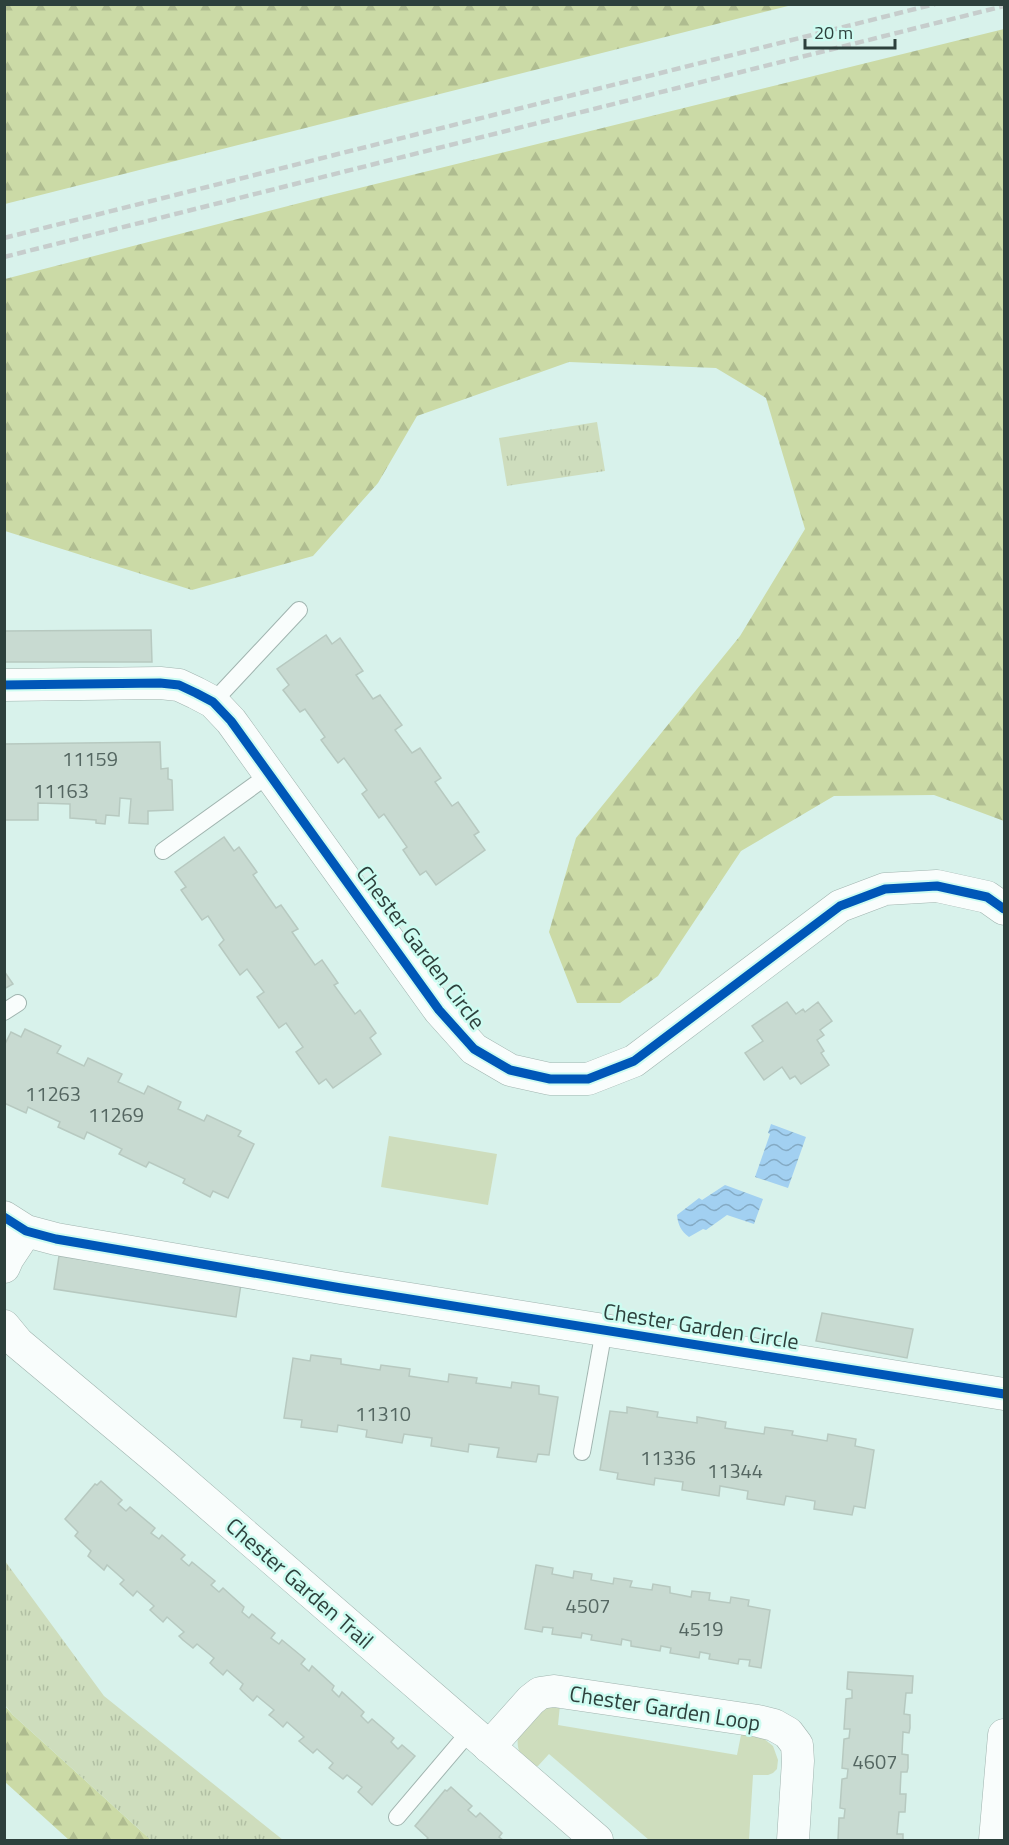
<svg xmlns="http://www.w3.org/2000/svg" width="1009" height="1845" font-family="'Titillium Web',sans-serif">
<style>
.grass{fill:#ceddbd}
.forest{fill:url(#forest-firs)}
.park{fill:url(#park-tufts)}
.water{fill:url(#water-waves)}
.building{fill:#c8dad1;stroke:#b7c9c0;stroke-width:1.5}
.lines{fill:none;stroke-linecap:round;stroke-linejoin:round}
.service-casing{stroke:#a0b4af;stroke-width:18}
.minor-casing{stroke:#a0b4af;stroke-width:33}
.service{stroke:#f9fdfc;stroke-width:16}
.minor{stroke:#f9fdfc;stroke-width:32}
.rail{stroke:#c6cdcc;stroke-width:4.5;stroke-dasharray:9 4.5;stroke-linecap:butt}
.cycleway-casing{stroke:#cdfcf1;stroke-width:13}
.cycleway{stroke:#0057b8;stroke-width:9}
.labels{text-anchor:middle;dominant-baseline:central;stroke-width:5;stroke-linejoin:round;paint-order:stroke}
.number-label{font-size:20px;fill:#546661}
.street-label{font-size:22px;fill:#2d403c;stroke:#cdfcf1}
</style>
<defs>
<pattern id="forest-firs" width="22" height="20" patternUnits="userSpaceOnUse" patternTransform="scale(1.5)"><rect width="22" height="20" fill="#cbdaa6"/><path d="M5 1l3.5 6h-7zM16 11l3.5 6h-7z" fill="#afbc90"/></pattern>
<pattern id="park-tufts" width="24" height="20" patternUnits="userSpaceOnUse" patternTransform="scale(1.5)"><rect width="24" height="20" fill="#ceddbd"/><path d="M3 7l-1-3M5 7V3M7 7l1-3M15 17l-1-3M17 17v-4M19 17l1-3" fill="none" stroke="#b1bfa3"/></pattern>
<pattern id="water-waves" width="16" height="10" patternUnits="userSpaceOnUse" patternTransform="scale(1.5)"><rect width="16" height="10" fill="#a2d0f1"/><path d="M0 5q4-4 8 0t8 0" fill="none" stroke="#84aac4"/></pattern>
</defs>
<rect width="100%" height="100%" fill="#d8f2eb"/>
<g class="grass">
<path d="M389,1136L497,1154L488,1205L381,1187Z"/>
<path d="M541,1702L560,1705L558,1725L737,1755L741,1735L744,1731L759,1735L773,1746L778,1760L777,1769L773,1773L768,1775H753L749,1840H649L549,1754L538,1766L532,1769L525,1766C509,1734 521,1727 541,1702Z"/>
</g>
<g class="forest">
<path d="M5,4H792V5L5,204Z"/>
<path d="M1004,29V821L934,795L834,796L741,851L658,976L620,1003H577L549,932L576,838L740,636L805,529L766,398L716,368L569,362L417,416L378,483L313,556L192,590L5,531V279L327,196Z"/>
<path d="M4,1705L13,1715L151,1840H69L5,1782Z"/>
</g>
<g class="park">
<path d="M597,422L605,471L507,486L499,438Z"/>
<path d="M5,1561L104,1696L283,1840H151L13,1715L5,1705Z"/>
</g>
<g class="water">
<path d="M771,1124L806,1137L788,1188L755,1177L770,1134L768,1133Z"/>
<path d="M725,1185L763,1199L754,1224L727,1215L706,1230L703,1229L689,1237C681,1231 678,1225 677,1215L699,1198L702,1200Z"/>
</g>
<g class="building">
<path d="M151,630L152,662H4V631Z"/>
<path d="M326,635L332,644L340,638L363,671L356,675L373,699L380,695L402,725L395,730L412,753L420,748L441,778L435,782L452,806L458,802L479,832L474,835L485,850L436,885L426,871L420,875L403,850L407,847L384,814L379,818L362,794L367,790L344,758L338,763L321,740L325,737L305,709L300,712L283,690L289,685L277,669Z"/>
<path d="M160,742L161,769L168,768V779L172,780L173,810L148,811V824L129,823L131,799L120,798L119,816L106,815L105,824L96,823V820L70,818V804L38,803V820H4V744Z"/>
<path d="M224,837L234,851L239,847L257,872L253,875L276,908L281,905L298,929L292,932L315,965L322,960L338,983L334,985L355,1014L360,1010L376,1033L370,1038L381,1054L333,1088L326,1079L319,1084L296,1052L303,1047L286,1023L279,1028L257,997L264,992L247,969L240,975L219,945L224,940L208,916L202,920L181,890L186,887L175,872Z"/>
<path d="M4,971L13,984L4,989Z"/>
<path d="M787,1002L796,1014L803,1009L805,1012L818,1002L832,1021L820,1030L824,1035L817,1040L824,1051L821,1053L829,1065L801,1084L795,1076L790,1079L782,1067L764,1080L745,1053L763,1041L752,1026Z"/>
<path d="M25,1029L61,1046L57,1053L84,1066L88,1058L122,1074L118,1082L144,1094L148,1086L181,1102L178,1109L204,1121L207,1115L241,1131L238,1136L254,1144L228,1198L213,1191L210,1197L183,1183L185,1179L149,1162L146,1167L119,1154L122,1149L87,1132L84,1139L58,1127L60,1122L28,1107L26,1113L4,1103V1046L11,1032L21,1037Z"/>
<path d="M59,1256L241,1284L236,1317L54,1289Z"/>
<path d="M822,1313L913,1329L907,1358L816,1341Z"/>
<path d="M311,1355L341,1359V1364L380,1370L381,1365L410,1369L409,1376L448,1382L449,1374L477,1378L476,1383L511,1388L512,1382L539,1386V1394L558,1397L549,1455L538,1454L536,1462L497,1457L499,1448L469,1444L468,1452L431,1446L432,1438L404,1434L402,1443L366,1437L367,1430L338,1425L337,1432L301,1427L302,1420L284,1418L293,1358L310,1361Z"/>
<path d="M627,1407L658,1412L657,1417L697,1423V1417L726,1422L725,1428L764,1434L765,1427L793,1431L792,1435L827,1441L828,1434L856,1439L855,1446L874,1450L865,1508L854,1506L852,1515L814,1509L815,1501L786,1496L784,1505L747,1499L748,1491L720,1486L719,1496L682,1490L683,1482L655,1478L654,1485L617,1479L618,1473L600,1470L610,1411L627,1413Z"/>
<path d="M101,1481L122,1500L118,1504L126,1511L130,1507L155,1528L151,1533L159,1539L162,1535L185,1555L181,1559L189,1566L192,1562L215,1581L211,1585L219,1592L223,1588L244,1607L242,1612L249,1618L252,1614L275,1633L271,1638L279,1644L282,1640L305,1659L301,1664L309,1671L312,1666L334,1686L332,1690L339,1697L342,1692L364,1712L361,1716L368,1723L372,1719L394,1738L391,1742L398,1749L402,1745L415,1756L372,1805L358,1792L362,1787L347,1775L343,1779L329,1768L333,1763L317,1749L313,1753L299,1741L304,1737L287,1722L283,1727L273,1718L269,1715L274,1710L257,1696L253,1701L243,1692L240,1689L243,1684L227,1670L223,1675L213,1666L210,1663L214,1658L197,1644L193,1648L183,1640L179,1636L184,1632L167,1617L163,1622L150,1610L154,1606L137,1591L133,1596L120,1584L124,1580L107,1565L104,1570L88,1556L91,1551L75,1536L78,1532L65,1519L95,1484L97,1485Z"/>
<path d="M536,1565L553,1568L552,1574L573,1578L574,1571L592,1574L591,1580L613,1584L614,1578L632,1581L630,1587L652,1590L653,1584L670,1587V1593L691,1597L692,1591L710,1593L709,1600L730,1603L731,1597L749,1600L748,1606L770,1610L761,1668L749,1666L750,1660L739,1659L738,1664L709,1659L710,1654L700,1652L699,1658L670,1653L671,1648L661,1646L660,1651L631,1646V1641L622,1639L621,1645L591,1640L592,1635L582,1633L581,1638L552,1634L553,1628L543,1627L542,1632L525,1629Z"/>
<path d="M848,1672L913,1676L912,1693H906L904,1714L910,1715V1728L909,1733L903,1732L902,1754L908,1755V1768L907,1772H901L900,1794H906L905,1812H899L897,1834H903V1840H838L839,1818H844L845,1809L840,1808L842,1779L847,1778L848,1769L842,1768L844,1739L849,1738L850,1729H844L846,1699L852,1698V1690L847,1689Z"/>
<path d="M451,1787L472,1806L468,1810L476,1817L480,1813L502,1833L499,1837L503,1840H426L428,1838L415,1826L445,1790L447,1791Z"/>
</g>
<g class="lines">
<defs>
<g id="service">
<path d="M213,702L299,610"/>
<path d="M163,851L270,774"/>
<path d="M4,1012L18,1003"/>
<path d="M582,1452L604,1330"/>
<path d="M397,1817L470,1731"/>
</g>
<g id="minor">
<path d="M4,685L160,683L179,685L196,693L213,702L231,721L439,1010L474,1049L510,1070L550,1079H588L634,1061L840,906L885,889L937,886L987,897L1004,909"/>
<path d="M4,1217L26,1231L56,1239L341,1288L1004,1394"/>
<path d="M4,1267L8,1258L26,1231"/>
<path d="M4,1326L18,1343L165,1466L597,1840"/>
<path d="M489,1747L531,1700L540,1693L554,1691L758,1721L774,1725L788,1733L797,1745L798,1761L793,1840"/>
<path d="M995,1840L1004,1735"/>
</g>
</defs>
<use href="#service" class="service-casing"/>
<use href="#minor" class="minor-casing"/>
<use href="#service" class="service"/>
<use href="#minor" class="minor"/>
<g class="rail">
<path d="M4,238L935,4"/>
<path d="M4,257L1004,6"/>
</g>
<defs>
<g id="cycleway">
<path d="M4,685L160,683L179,685L196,693L213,702L231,721L439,1010L474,1049L510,1070L550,1079H588L634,1061L840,906L885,889L937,886L987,897L1004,909"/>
<path d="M4,1217L26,1231L56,1239L341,1288L1004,1394"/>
</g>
</defs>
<use href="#cycleway" class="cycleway-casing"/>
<use href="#cycleway" class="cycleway"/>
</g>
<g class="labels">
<g class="number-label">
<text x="90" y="758">11159</text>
<text x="61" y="790">11163</text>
<text x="53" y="1093">11263</text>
<text x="116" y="1114">11269</text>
<text x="383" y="1413">11310</text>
<text x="668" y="1457">11336</text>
<text x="735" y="1470">11344</text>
<text x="588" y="1605">4507</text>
<text x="701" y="1628">4519</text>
<text x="875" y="1761">4607</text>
</g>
<g class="street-label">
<text transform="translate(421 947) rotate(53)">Chester Garden Circle</text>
<text transform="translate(701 1326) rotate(9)">Chester Garden Circle</text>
<text transform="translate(300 1583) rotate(41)">Chester Garden Trail</text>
<text transform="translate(665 1708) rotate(9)">Chester Garden Loop</text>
</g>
</g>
<rect width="1009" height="1845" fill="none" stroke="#2d403c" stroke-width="12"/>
<path d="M805 39v9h90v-9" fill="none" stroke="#2d403c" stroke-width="3"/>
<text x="814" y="39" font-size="18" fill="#2d403c" stroke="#cdfcf1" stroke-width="4.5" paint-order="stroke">20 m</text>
</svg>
